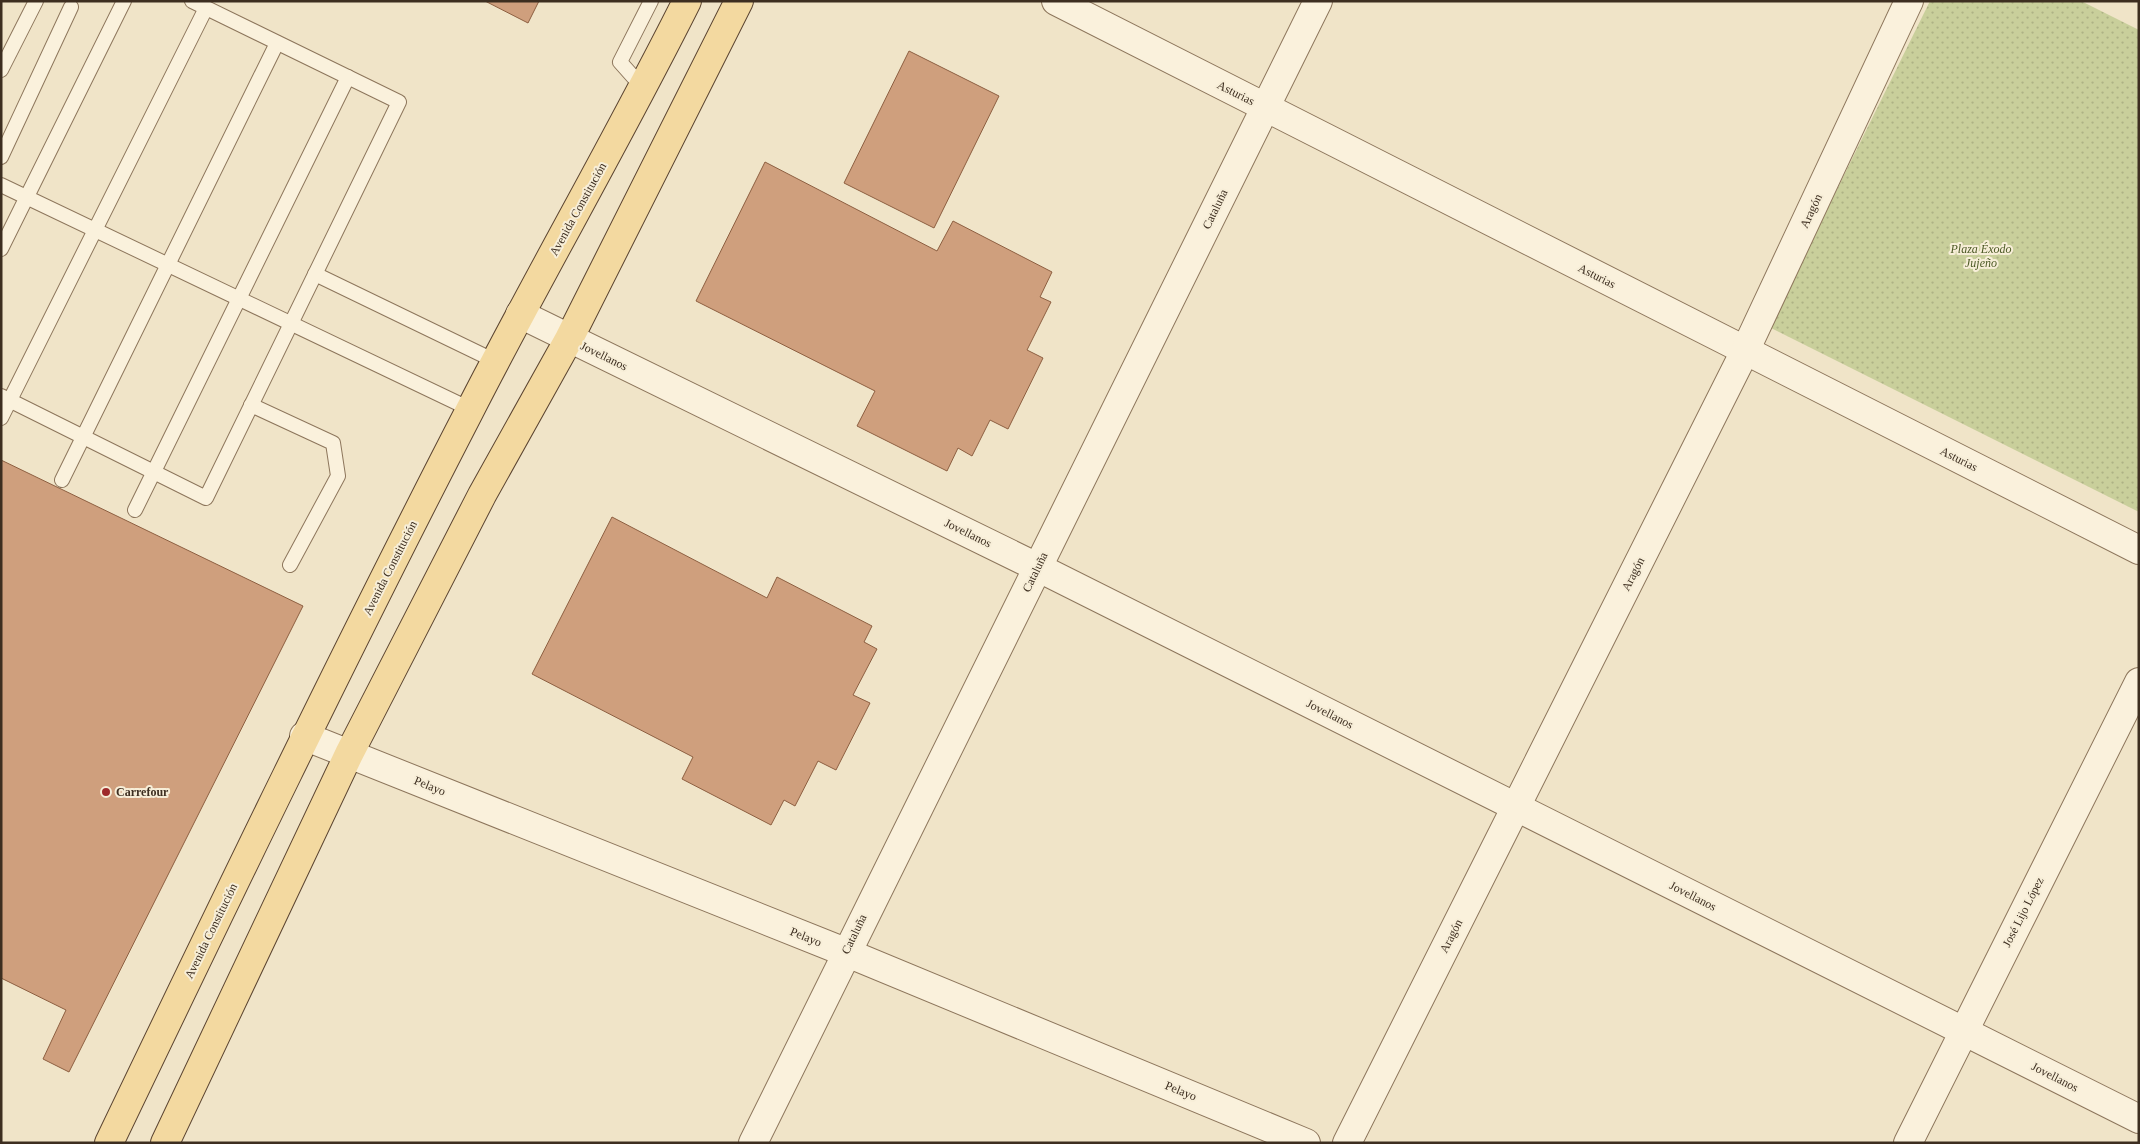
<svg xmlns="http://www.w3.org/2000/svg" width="2140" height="1144" font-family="'Times New Roman',serif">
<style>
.park{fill:url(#park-dots)}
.building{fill:#cf9f7d;stroke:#8d5f41}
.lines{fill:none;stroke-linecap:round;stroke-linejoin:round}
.service-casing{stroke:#8d765c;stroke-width:16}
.minor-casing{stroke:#8d765c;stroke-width:30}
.primary-casing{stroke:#5b4430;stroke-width:30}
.service{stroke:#faf1dc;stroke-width:14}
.minor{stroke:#faf1dc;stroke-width:28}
.primary{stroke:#f3d9a0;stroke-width:28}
.poi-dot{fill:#9e2a2b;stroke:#f7eed8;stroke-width:2}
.labels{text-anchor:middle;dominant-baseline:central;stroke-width:4;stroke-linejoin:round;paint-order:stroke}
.street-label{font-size:12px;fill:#3d2e20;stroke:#f7eed8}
.park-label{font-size:12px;font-style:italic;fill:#4d5a26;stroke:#f7eed8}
.poi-label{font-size:12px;font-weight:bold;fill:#3d2e20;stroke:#f7eed8;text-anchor:start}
</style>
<defs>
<pattern id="park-dots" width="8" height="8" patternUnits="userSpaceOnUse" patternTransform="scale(1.25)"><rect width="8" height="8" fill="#c9cf9b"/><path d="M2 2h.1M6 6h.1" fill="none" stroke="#aeb285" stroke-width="1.8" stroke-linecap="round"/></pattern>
</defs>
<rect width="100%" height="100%" fill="#f0e4c8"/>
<path class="park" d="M1930,1H2081L2139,30V512L1769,327Z"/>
<g class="building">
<path d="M485,1H539L528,23Z"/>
<path d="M909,51L999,96L934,228L844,183Z"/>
<path d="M765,162L937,251L953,221L1052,272L1040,297L1051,302L1027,350L1043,358L1008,429L990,420L972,456L958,448L947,471L857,426L875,391L696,301Z"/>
<path d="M1,460L303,606L69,1072L43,1059L66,1010L1,978Z"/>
<path d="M612,517L767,598L777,577L872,626L864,642L877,649L853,695L870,703L836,770L818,761L795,806L784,800L771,825L682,779L693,757L532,674Z"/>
</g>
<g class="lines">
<defs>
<g id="service">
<path d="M1,70L36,1"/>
<path d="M644,89L620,62L651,1"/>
<path d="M1,157L71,7"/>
<path d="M1,185L470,409"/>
<path d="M1,249L124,1"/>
<path d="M315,274L495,361"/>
<path d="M1,396L206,498L399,102L192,1"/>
<path d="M251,405L333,443L338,476L290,565"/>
<path d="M1,418L206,8"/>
<path d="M62,480L277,43"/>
<path d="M135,510L348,77"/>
</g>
<g id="minor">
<path d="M1056,1L2139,550"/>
<path d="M520,314L1037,567L2139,1119"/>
<path d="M304,736L845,952L1306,1143"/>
<path d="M753,1143L1318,1"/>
<path d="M1347,1143L1745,351L1909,1"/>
<path d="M1908,1143L2139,682"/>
</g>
<g id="primary">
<path d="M109,1143C227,897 345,652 470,410C540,273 618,139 687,1"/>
<path d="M165,1143L349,754L482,495L569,339L739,1"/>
</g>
</defs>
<use href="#service" class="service-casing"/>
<use href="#minor" class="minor-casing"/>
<use href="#primary" class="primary-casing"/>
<use href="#service" class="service"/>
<use href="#minor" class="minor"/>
<use href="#primary" class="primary"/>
</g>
<circle class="poi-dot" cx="106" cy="792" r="5"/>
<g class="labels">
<g class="street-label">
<text transform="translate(1236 93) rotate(27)">Asturias</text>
<text transform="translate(578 209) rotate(-61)">Avenida Constitución</text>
<text transform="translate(1215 209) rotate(-64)">Cataluña</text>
<text transform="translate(1811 211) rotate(-65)">Aragón</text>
<text transform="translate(1597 276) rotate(27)">Asturias</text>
<text transform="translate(604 356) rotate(26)">Jovellanos</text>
<text transform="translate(1959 459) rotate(27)">Asturias</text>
<text transform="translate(968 533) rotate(26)">Jovellanos</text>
<text transform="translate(390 568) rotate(-63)">Avenida Constitución</text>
<text transform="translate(1035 572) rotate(-64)">Cataluña</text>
<text transform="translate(1633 574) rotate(-63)">Aragón</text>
<text transform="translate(1330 714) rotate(27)">Jovellanos</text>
<text transform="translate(430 786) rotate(22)">Pelayo</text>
<text transform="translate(1693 896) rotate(27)">Jovellanos</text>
<text transform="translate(2023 912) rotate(-63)">José Lijo López</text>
<text transform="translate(211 931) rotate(-64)">Avenida Constitución</text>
<text transform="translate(854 934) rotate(-64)">Cataluña</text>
<text transform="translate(1451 936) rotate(-63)">Aragón</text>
<text transform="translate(806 937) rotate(22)">Pelayo</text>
<text transform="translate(2055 1077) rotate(27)">Jovellanos</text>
<text transform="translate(1181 1091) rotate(22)">Pelayo</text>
</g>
<g class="park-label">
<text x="1981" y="249">Plaza Éxodo<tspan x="1981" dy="14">Jujeño</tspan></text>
</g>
<g class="poi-label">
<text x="116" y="792">Carrefour</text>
</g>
</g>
<rect width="2140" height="1144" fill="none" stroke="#3d2e20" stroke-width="5"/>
</svg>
